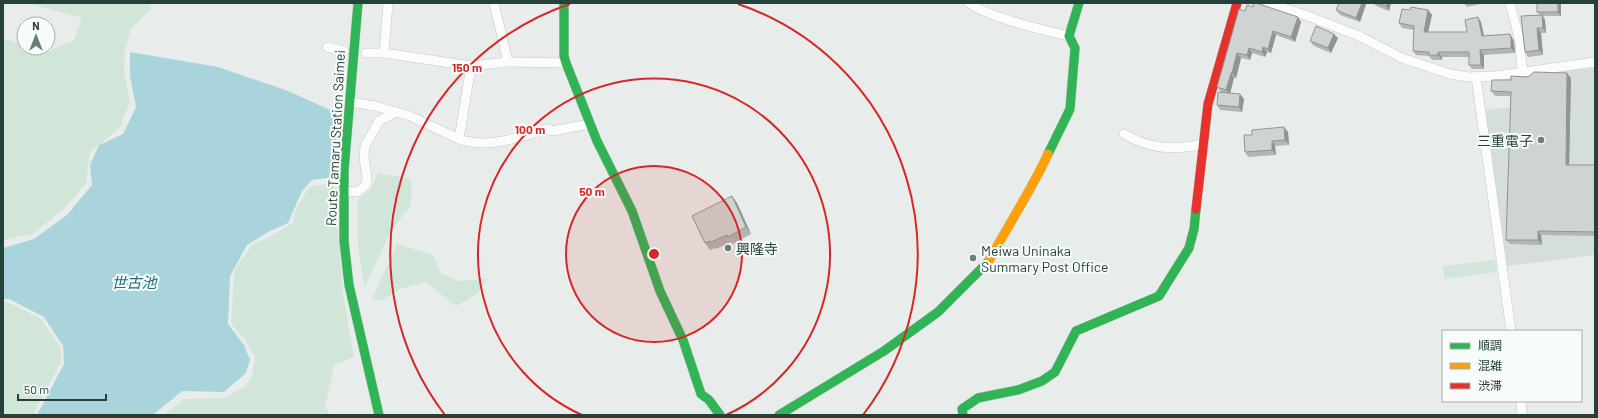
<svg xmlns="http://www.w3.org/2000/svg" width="1598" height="418" font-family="Barlow,'Noto Sans JP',sans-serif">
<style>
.built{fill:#d6dedb}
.green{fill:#d1e6d8}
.water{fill:#a9d4db}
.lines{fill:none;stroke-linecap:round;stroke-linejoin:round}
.street-casing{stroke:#c5cac8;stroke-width:10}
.fast-casing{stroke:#c3cbc8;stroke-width:10}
.slow-casing{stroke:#c3cbc8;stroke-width:10}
.jam-casing{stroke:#c3cbc8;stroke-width:10}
.street{stroke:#fcfcfc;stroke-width:9}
.fast{stroke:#30b455;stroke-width:9}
.slow{stroke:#ff9f0a;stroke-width:9}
.jam{stroke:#e5322d;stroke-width:9}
.wall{fill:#b2b6b5}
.shaded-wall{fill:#919493}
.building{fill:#cfd4d2;stroke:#919493}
.ring{fill:none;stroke:#d62828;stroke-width:2}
.poi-dot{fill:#697e78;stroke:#f7fbf9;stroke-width:1.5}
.labels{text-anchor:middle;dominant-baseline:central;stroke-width:4;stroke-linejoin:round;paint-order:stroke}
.street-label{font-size:14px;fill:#24423a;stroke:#f7fbf9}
.poi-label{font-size:14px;fill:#24423a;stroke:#f7fbf9;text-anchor:start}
.water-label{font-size:15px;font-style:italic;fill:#1c6f80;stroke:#f7fbf9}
.centre{fill:#d62828;stroke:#f7fbf9;stroke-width:2}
.ring-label{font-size:12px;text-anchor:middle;font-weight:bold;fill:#d62828;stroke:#f7fbf9;stroke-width:4;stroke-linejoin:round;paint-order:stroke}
</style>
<rect width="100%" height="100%" fill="#e8edeb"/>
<path class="built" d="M1595,68V255L1507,266L1485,110L1512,107L1513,79L1531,74Z"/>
<g class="green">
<path d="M28,3H149L151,8L131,29L125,50L124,72L130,102L120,127L90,152L86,183L64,209L32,234L3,240V38L24,45V48H34L47,52L74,40L82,18Z"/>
<path d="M378,173L411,179V205L391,231L365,286C358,257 356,229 358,200L371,189Z"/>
<path d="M334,183L343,293L354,357L334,365L325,407L331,415H164L184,399L223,398L246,386L252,375L255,357L244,338L231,324L234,275L236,267L254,243L266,239L293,223L296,209L309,187Z"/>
<path d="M397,244L433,255L441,273L458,281L487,279L478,293L456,306L425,282L400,289L383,300L372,299Z"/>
<path d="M1495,260L1496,272L1444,279L1443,266Z"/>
<path d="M3,301L7,302L40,318L61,348V363L34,412L39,415H3Z"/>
</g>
<path class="water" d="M130,52L218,67L288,91L339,114L334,177L312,180L302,191L288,223L268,232L247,245L230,276L228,324L244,345L250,360L246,373L224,392L182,391L153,415H37L64,364L63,346L44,317L9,299H3V248L34,239L67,215L92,185L90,165L99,145L123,134L136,107L130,76Z"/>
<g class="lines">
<defs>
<g id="street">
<path d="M388,3L384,53L471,66L508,62L566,63"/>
<path d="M494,3L508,62"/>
<path d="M969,3C991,18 1042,30 1069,36"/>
<path d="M1268,3L1308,16L1359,36L1402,58L1450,74L1468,77L1495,76L1595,62"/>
<path d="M1510,3L1520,42L1522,72"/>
<path d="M327,47L344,51"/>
<path d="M366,53H384"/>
<path d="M471,66L459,139C488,150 519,136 549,129L552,131L590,124"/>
<path d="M1476,77L1511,331"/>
<path d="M350,102L375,106L410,116L459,139"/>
<path d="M1124,134C1151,150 1175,150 1204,144"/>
<path d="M343,191L357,192L366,185L367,177L364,158L365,146L379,121L396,112"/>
<path d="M1521,401L1522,415"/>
</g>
<g id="fast">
<path d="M358,3L344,170V241L349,285L379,415"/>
<path d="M564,3V56L566,63L597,141L632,211L660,291L683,340L701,394L709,400L720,415"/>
<path d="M1048,154L1070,109L1075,48L1069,36L1079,3"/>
<path d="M779,415L884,351L938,312L989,261"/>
<path d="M963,415L962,409L978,398L1018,390L1042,381L1055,372L1076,331L1159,296L1189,248L1194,229L1196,209"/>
</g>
<path id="slow" d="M989,261C1008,225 1031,191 1048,154"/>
<path id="jam" d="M1196,209L1208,104L1237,3"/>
</defs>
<use href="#street" class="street-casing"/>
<use href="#fast" class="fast-casing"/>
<use href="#slow" class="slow-casing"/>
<use href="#jam" class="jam-casing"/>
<use href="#street" class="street"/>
<use href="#fast" class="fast"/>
<use href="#slow" class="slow"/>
<use href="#jam" class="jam"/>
</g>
<g class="wall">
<path d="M1373,3H1391L1389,11L1376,6Z"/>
<path d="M1464,3H1485L1467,7Z"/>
<path d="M1537,3H1561V16H1543L1545,20L1546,33H1541L1543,55L1528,57L1525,52L1540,15L1537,12Z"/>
<path d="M1366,4L1360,22L1340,15L1336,10Z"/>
<path d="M1410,10H1428L1432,15L1428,32H1467L1481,22L1484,36L1513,39L1514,43L1515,53L1484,55V69H1472L1469,65V57H1442V60H1432L1429,56L1416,55L1413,51L1414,30L1402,28L1399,23Z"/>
<path d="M1245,11L1301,22L1295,42L1276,35L1271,53L1267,52L1265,57L1252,53L1250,60L1241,58L1236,78H1234L1230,93L1240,94L1244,99L1242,112L1220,110L1217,105L1221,92L1217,87Z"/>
<path d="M1338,38L1331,53L1314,46L1310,41Z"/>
<path d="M1528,77L1571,78L1569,165H1595V236L1541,235L1542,245L1510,244L1506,240L1511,96H1495L1491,91L1511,80Z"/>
<path d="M1288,132L1289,145L1275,146L1276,155L1248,157L1245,152Z"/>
<path d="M737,203L751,234L733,244L731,242L716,249L715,248L710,250L705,243Z"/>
</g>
<g class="shaded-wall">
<path d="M1362,3H1365L1366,4L1360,22L1356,18Z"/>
<path d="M1387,3H1391L1389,11L1386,6Z"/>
<path d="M1558,3H1561V16L1558,12Z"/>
<path d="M1428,10L1432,15L1427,37L1424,32Z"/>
<path d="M1542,15L1545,20L1546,33L1543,28Z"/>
<path d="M1298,17L1301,22L1295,42L1291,37Z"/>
<path d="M1478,17L1481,22L1485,41L1482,36Z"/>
<path d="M1537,28L1541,33L1543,55L1539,50Z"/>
<path d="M1273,31L1276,35L1271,53L1268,49Z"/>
<path d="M1334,34L1338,38L1331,53L1328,48Z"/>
<path d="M1510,34L1513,39L1514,43L1515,53L1511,48Z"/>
<path d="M1263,47L1267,52L1265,57L1262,52Z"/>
<path d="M1249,48L1252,53L1250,60L1247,55Z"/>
<path d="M1480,50L1484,55V69L1481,65Z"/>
<path d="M1438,52L1442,57V60L1438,55Z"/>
<path d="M1237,53L1241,58L1236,78L1232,73Z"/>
<path d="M1231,73L1234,78L1230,94L1226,90Z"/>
<path d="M1567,73L1571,78L1569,169L1566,165Z"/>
<path d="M1240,94L1244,99L1242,112L1239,107Z"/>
<path d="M1284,127L1288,132L1289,145L1285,140Z"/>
<path d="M1272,141L1275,146L1276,155L1272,150Z"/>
<path d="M732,196L737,203L751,234L746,227Z"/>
<path d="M1538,231L1541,235L1542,245L1538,240Z"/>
</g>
<g class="building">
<path d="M1254,3H1256L1298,17L1291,37L1273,31L1268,49L1263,47L1262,52L1249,48L1247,55L1237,53L1232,73H1231L1226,90L1217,87L1239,9L1245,11L1247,5L1253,7Z"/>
<path d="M1339,3H1362L1356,18L1336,10Z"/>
<path d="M1376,3H1387L1386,6Z"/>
<rect x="1537" y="3" width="21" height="9"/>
<path d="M1411,7L1428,10L1424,32H1467L1465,20L1478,17L1482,36L1510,34L1511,38V48L1480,50L1481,65H1469V52H1438V55H1429V52L1413,51L1414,26L1399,23L1402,9L1410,10Z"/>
<path d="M1542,15L1543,28H1537L1539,50L1525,52L1521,16Z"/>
<path d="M1316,26L1334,34L1328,48L1310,41Z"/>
<path d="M1534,72L1567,73L1566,165H1595V232L1538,231V240H1506L1511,92L1491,91L1492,80H1511V76L1528,77Z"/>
<path d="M1218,92L1240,94L1239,107L1217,105Z"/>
<path d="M1284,127L1285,140L1272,141V150L1245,152L1244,135H1252V130Z"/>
<path d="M732,196L746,227L728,237L727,235L711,242L710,241L705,243L692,216Z"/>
</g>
<circle cx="654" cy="254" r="88" fill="#d62828" fill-opacity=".12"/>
<g class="ring">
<circle cx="654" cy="254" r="88"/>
<path d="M582 415A176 176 0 1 1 726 415"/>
<path d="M445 415A264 264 0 0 1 570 4M738 4A264 264 0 0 1 863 415"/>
</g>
<g class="poi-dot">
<circle cx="1541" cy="140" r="4"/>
<circle cx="728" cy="248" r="4"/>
<circle cx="973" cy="258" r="4"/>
</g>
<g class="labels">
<g class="street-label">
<text transform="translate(335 138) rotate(-87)">Route Tamaru Station Saimei</text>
</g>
<g class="poi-label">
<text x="1533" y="140" text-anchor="end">三重電子</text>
<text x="736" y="248">興隆寺</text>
<text x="981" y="250">Meiwa Uninaka<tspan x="981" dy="16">Summary Post Office</tspan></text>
</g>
<g class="water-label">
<text x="134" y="282">世古池</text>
</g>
</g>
<circle cx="654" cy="254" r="6" class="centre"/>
<g class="ring-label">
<text x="467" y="72">150 m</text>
<text x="530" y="134">100 m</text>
<text x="592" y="196">50 m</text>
</g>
<rect width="1598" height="418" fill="none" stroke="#24423a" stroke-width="8"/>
<rect x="1442" y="330" width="140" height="72" fill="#f7fbf9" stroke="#a3b1ad"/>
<rect x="1450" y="343" width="20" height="6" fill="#30b455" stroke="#a3b1ad"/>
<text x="1478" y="350" font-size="12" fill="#24423a">順調</text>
<rect x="1450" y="363" width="20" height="6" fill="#ff9f0a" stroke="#a3b1ad"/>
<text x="1478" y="370" font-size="12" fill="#24423a">混雑</text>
<rect x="1450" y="383" width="20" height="6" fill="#e5322d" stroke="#a3b1ad"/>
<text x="1478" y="390" font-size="12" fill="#24423a">渋滞</text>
<g transform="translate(36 36)"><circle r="19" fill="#f7fbf9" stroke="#a3b1ad"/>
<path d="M0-3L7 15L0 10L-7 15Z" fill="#697e78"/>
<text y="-6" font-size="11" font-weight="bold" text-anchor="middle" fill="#24423a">N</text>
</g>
<path d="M18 394v6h88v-6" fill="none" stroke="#24423a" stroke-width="2"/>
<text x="24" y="394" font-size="12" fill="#24423a" stroke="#f7fbf9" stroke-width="3" paint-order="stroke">50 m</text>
</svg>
